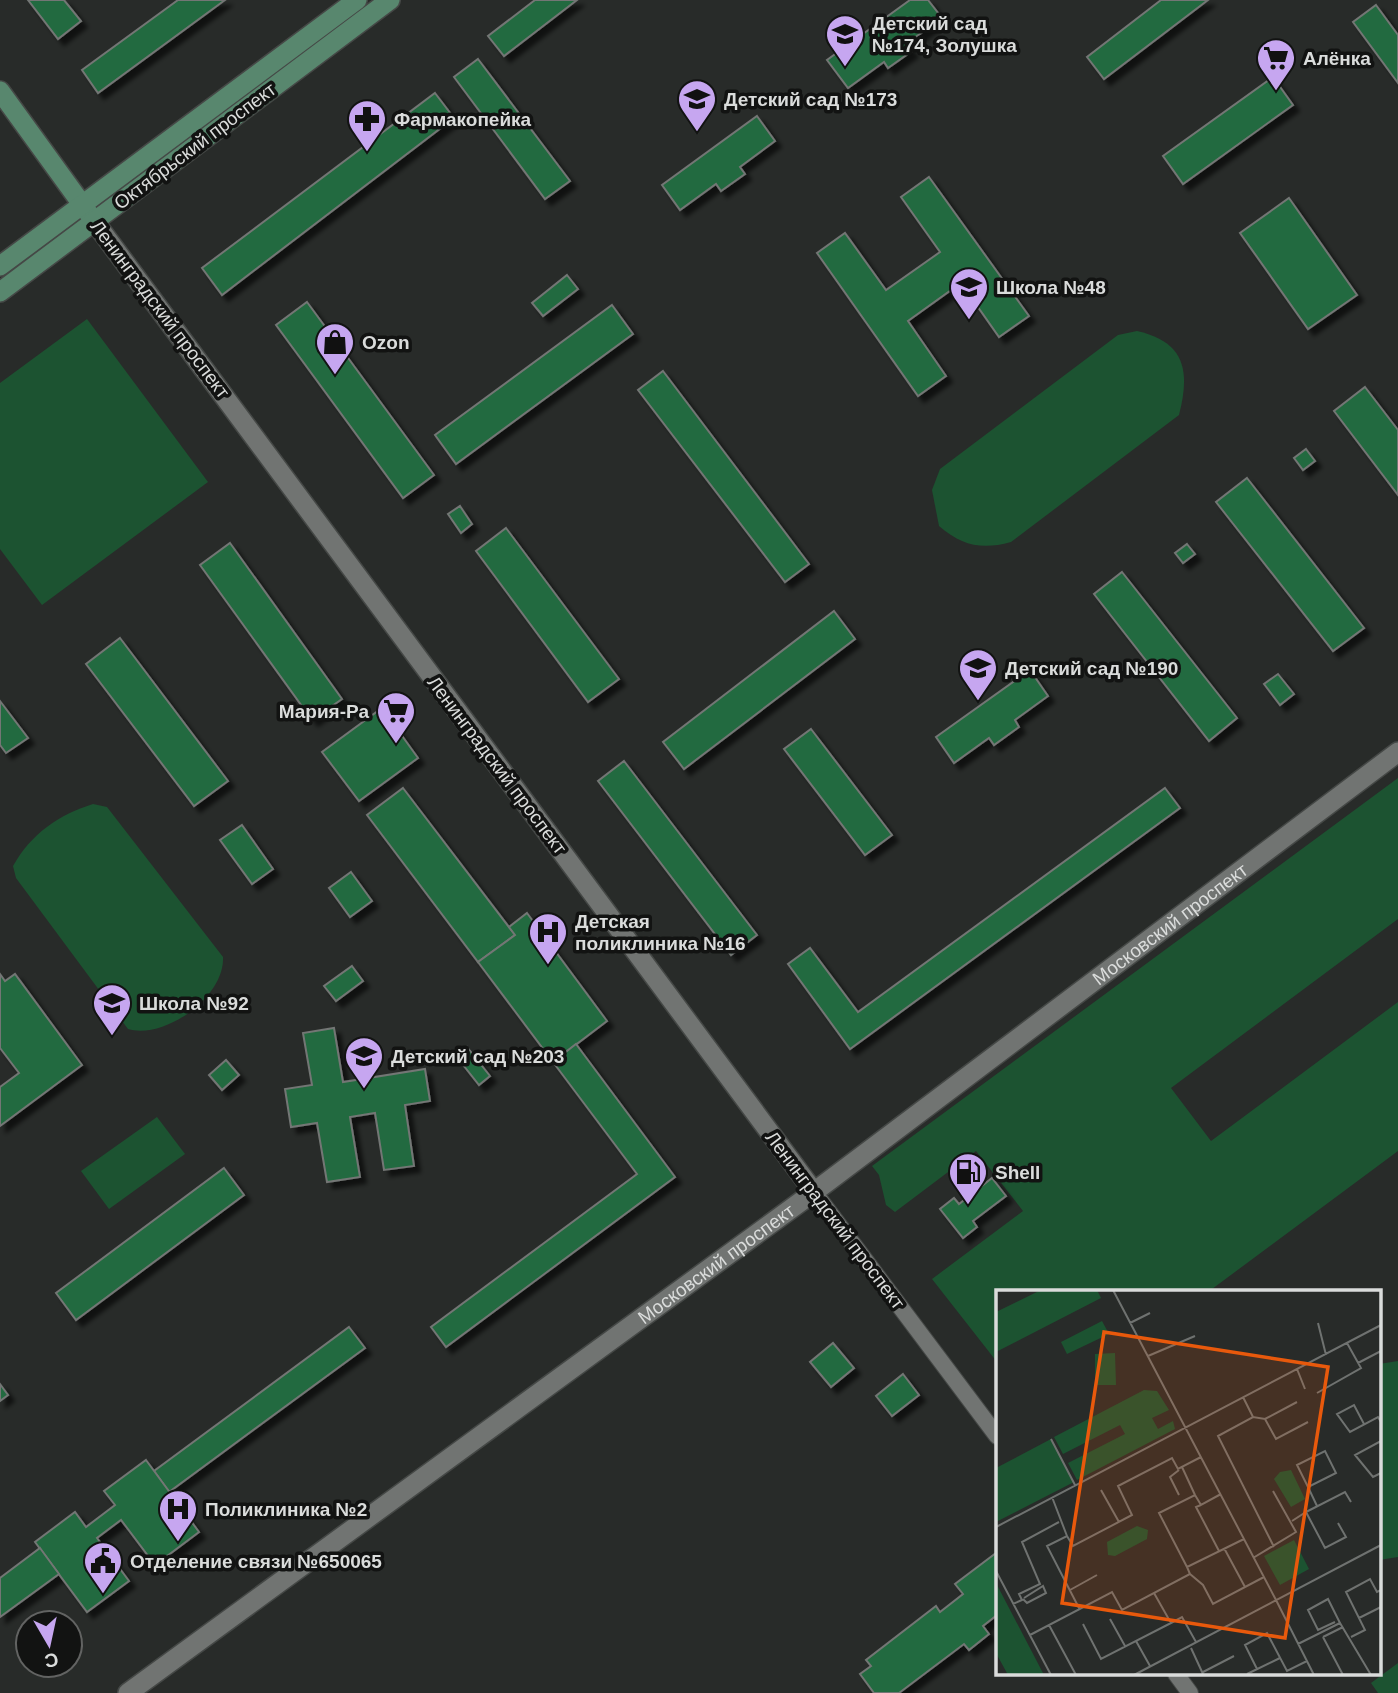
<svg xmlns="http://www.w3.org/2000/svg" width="1398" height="1693" font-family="Arial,sans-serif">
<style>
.green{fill:#1c5331}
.building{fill:#216b3f;stroke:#737674;stroke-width:2;filter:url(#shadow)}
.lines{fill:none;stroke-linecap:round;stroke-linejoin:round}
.minor-casing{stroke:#454846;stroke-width:18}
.tertiary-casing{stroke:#454846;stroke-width:22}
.secondary-casing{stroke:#454846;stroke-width:22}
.minor{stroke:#717472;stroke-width:16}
.tertiary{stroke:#717472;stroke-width:19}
.secondary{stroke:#58876e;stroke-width:19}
.labels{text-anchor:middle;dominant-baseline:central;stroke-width:7;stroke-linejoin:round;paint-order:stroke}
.poi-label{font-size:19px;font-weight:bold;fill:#dadcdb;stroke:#121312;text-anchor:start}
.street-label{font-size:19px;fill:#dadcdb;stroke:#121312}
.inset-road{fill:none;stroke:#6f7270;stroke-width:2}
.view{fill:#e8590c;fill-opacity:0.15;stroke:#e8590c;stroke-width:3.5}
.inset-edge{fill:none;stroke:#dadcdb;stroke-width:3.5}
</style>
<defs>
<filter id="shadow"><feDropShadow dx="6" dy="6" stdDeviation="2" flood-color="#0009"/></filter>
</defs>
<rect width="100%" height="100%" fill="#282b29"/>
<g class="green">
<path d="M87,319L208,482L42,605L0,549V383Z"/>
<path d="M1137,331C1186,342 1190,372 1179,415L1011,542C982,550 962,546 939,526L932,490L940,469L1118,335Z"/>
<path d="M1398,778V919L1171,1088L1211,1141L1398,1002V1151L1208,1292H997V1362L932,1279L1023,1211L976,1151L895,1212L886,1205L879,1175L872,1166Z"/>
<path d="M93,804L107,807L223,957C225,996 165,1040 128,1029L16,878L13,866C31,834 58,815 93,804Z"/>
<path d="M157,1117L185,1154L109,1209L81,1171Z"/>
<path d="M1398,1361V1557L1379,1560V1364Z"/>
<path d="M1398,1663V1693H1378L1371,1683Z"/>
</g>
<g class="building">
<path d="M28,0H64L81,21L58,39Z"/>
<path d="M178,0H225L98,93L82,70Z"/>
<path d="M535,0H577L504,56L488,36Z"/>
<path d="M910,0H928L942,18L906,44L912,51L888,68L884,62L848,88L827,60Z"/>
<path d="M1161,0H1208L1104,79L1087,57Z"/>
<path d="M1376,5L1398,35V83L1353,22Z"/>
<path d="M478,59L570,181L545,199L454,77Z"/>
<path d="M1273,77L1293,105L1183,184L1163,156Z"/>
<path d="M435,93L454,118L222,295L202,268Z"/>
<path d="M757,116L775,141L740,167L745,174L721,191L716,184L680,210L662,185Z"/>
<path d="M929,177L1029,316L999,337L961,283L908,321L946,376L918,396L817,253L845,233L886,290L940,252L901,197Z"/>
<path d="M1289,198L1357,295L1308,329L1240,233Z"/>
<path d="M567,275L578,289L543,316L532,303Z"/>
<path d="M307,302L434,475L403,498L276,325Z"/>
<path d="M612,305L633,334L456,464L435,435Z"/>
<path d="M663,371L809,564L785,582L638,390Z"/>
<path d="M1365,387L1398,430V495L1334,411Z"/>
<path d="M1306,449L1315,461L1303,470L1294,458Z"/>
<path d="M1247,478L1364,628L1333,651L1216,502Z"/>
<path d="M460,506L472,524L461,533L448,514Z"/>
<path d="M506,528L619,679L588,702L476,551Z"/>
<path d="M230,543L342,699L312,720L200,565Z"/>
<path d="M1187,544L1195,554L1183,563L1175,553Z"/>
<path d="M1122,572L1237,718L1209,741L1094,594Z"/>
<path d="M834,611L855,639L684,769L663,742Z"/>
<path d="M120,638L228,781L194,806L86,664Z"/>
<path d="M1030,670L1048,696L1015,720L1019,727L994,745L989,738L954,763L936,737Z"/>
<path d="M1278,674L1294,694L1280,705L1264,684Z"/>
<path d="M0,701L28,738L6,753L0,745Z"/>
<path d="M382,708L418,758L359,801L322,752Z"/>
<path d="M811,729L892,835L865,855L784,749Z"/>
<path d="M624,761L757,935L731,955L598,781Z"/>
<path d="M403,788L515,935L478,962L367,815Z"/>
<path d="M1165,788L1180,808L850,1049L788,964L810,948L858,1012Z"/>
<path d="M242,825L273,869L252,884L220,840Z"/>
<path d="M351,872L372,901L350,917L329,888Z"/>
<path d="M527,913L607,1021L553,1062L478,962L515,935L509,927Z"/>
<path d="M352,966L363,981L336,1001L324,986Z"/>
<path d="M0,974L5,981L15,974L82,1065L0,1126V1087L19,1073L0,1048Z"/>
<path d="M334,1028L343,1082L425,1069L430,1101L405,1105L414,1166L384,1170L375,1113L350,1117L360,1177L327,1182L317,1123L291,1127L285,1089L312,1085L303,1033Z"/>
<path d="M576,1044L675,1177L446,1347L431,1327L637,1174L553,1062Z"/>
<path d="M467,1047L490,1076L479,1085L456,1056Z"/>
<path d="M226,1060L239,1075L222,1090L209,1075Z"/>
<path d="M224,1168L244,1195L76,1320L56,1293Z"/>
<path d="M992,1178L1006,1196L973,1221L977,1227L963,1238L940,1209L954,1198L959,1204Z"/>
<path d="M349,1327L365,1348L169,1492L154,1471Z"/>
<path d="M833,1343L854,1368L831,1387L810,1362Z"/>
<path d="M903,1374L919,1395L892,1416L876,1396Z"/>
<path d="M0,1384L8,1395L0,1401Z"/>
<path d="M146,1460L199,1532L155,1565L121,1520L97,1538L129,1581L87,1612L35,1542L75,1512L86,1527L115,1505L104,1491Z"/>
<path d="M40,1548L59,1574L0,1617V1578Z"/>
<path d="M996,1553L997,1615L983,1626L989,1634L969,1650L964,1644L899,1693H874L860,1674L871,1666L866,1660L936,1606L940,1612L963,1594L955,1584Z"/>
</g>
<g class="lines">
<defs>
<g id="minor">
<path d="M814,1192L997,1436"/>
<path d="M1176,1674L1190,1693"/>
</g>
<g id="tertiary">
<path d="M94,221L814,1192"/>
<path id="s1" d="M128,1693L814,1192L1398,752"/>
</g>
<g id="secondary">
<path d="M0,91L89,214"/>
<path d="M0,266L357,0"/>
<path d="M0,292L390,0"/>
</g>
</defs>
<use href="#minor" class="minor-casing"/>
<use href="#tertiary" class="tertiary-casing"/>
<use href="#secondary" class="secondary-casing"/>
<use href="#minor" class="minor"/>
<use href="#tertiary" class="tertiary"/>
<use href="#secondary" class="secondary"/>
</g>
<defs>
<symbol id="school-pin" viewBox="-11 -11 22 30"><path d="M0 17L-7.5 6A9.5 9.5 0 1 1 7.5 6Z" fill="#c6a6f0" stroke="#121312"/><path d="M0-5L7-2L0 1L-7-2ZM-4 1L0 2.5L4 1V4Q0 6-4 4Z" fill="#111"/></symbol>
<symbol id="supermarket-pin" viewBox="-11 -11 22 30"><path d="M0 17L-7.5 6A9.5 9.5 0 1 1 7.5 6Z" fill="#c6a6f0" stroke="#121312"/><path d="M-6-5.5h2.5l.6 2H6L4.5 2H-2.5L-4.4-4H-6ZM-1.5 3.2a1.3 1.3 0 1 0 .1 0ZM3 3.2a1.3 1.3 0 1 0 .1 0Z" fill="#111"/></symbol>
<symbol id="pharmacy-pin" viewBox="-11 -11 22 30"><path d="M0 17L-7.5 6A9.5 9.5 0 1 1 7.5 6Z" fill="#c6a6f0" stroke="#121312"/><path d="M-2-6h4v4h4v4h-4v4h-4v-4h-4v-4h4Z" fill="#111"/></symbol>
<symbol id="shop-pin" viewBox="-11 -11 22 30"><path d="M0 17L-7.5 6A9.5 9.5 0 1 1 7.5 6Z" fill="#c6a6f0" stroke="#121312"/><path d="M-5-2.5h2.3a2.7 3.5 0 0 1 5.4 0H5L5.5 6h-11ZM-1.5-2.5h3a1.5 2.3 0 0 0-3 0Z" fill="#111"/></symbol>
<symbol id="hospital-pin" viewBox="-11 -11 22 30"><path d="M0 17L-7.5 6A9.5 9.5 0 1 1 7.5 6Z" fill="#c6a6f0" stroke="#121312"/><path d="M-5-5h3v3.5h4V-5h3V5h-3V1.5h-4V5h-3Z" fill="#111"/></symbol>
<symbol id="fuel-pin" viewBox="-11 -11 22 30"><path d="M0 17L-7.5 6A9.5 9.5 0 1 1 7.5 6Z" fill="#c6a6f0" stroke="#121312"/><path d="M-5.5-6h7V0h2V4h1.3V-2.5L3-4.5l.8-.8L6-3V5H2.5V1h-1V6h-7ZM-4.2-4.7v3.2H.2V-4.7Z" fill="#111"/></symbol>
<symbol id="civic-pin" viewBox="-11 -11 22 30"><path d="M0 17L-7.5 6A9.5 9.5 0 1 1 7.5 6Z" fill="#c6a6f0" stroke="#121312"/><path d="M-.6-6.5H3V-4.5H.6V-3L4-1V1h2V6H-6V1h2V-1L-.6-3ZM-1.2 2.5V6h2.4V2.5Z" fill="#111"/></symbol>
</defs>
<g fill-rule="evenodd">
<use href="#school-pin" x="823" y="12" width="44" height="60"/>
<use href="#supermarket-pin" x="1254" y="36" width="44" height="60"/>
<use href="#school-pin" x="675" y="77" width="44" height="60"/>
<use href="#pharmacy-pin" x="345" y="97" width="44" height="60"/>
<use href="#school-pin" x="947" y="265" width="44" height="60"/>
<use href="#shop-pin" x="313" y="320" width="44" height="60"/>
<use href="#school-pin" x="956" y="646" width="44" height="60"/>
<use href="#supermarket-pin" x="374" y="689" width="44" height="60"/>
<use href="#hospital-pin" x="526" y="910" width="44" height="60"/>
<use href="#school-pin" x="90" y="981" width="44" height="60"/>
<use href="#school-pin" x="342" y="1034" width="44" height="60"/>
<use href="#fuel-pin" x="946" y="1150" width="44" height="60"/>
<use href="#hospital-pin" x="156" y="1487" width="44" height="60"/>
<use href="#civic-pin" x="81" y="1539" width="44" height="60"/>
</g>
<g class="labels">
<g class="poi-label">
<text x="872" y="23">Детский сад<tspan x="872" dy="22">№174, Золушка</tspan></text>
<text x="1303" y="58">Алёнка</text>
<text x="724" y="99">Детский сад №173</text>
<text x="394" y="119">Фармакопейка</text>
<text x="996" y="287">Школа №48</text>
<text x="362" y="342">Ozon</text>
<text x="1005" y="668">Детский сад №190</text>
<text x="369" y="711" text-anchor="end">Мария-Ра</text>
<text x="575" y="921">Детская<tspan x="575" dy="22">поликлиника №16</tspan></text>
<text x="139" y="1003">Школа №92</text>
<text x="391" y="1056">Детский сад №203</text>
<text x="995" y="1172">Shell</text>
<text x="205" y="1509">Поликлиника №2</text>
<text x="130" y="1561">Отделение связи №650065</text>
</g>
<g class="street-label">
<text transform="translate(195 146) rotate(-37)">Октябрьский проспект</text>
<text transform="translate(160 309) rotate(53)">Ленинградский проспект</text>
<text transform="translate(497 765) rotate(53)">Ленинградский проспект</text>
<text stroke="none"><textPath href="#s1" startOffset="1295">Московский проспект</textPath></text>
<text transform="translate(835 1220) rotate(53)">Ленинградский проспект</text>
<text stroke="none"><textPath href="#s1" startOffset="728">Московский проспект</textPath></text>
</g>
</g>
<g transform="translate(996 1290)">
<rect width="385" height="385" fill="#282b29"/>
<path d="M45,0H101L105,8L0,62V22ZM106,31L113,44L71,64L65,52ZM119,63L120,95H99V64ZM148,100L161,101L173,120L156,128L162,139L177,131L179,139L81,190L72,173L129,144L124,135L67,164L58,147ZM55,149L78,192L0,232V178ZM295,180L309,209L295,217L278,189L284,182ZM141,236L152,240L151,249L119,266L112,265L111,252ZM298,250L313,279L284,295L268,266ZM0,293L48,385H12L0,363Z" fill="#1c5331"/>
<path class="inset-road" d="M117,0L280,310M134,33L154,23M322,33L330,65M152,66L199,46M362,73L385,61M301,79L309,99M321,103L365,78L351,53M247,107L257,127M269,129L280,149L312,132M368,134L358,115L341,124L354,142L382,127L385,132M55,149L79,195M385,151L359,165L377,187L385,183M186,177L199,205M183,180L174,187L183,205M312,197L301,175L329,161L340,183L312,197L321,216M105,200L123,232M56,207L71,246M205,215L200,217L223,261M310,222L349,202L355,212M296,231L310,222L329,258L350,247L342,233M0,237L385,35M278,257L222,146L257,127L269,129L301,112M228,258L249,297M257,268L300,242L277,201M191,277L163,223L199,205L205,215L225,204M0,281L55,385M194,284L207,295L217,314L268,287M74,300L101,285M27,309L31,313L50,303L47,296L28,308M280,310L318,385M17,314L26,310L23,304L44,294L26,252L63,232M84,320L51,256L71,246L77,256L136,225L122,196L176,168L182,179L205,167M363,328L385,317M114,329L129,356M175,333L186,327L200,352M344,333L375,385M87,334L105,369L175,333L158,303M53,335L80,385M34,345L116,302L126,320L194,284L191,277L248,249M327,347L347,385M327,347L347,337M355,347L369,340L350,302L374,289L381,302L385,300M140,351L154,376M302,354L344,333L332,309L312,320L322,340L339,332M195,358L207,384M261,379L249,355L271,343L291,381L311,371M207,382L238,366M251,384L284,368M138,385L385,255"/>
<path class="view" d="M108,42L332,77L289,348L66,313Z"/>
<rect width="385" height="385" class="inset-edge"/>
</g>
<g transform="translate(49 1644) rotate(171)"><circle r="33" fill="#121312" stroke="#626362" stroke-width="2"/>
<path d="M0-5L12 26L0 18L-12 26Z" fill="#c6a6f0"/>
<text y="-10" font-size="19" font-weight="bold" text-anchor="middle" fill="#dadcdb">С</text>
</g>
</svg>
